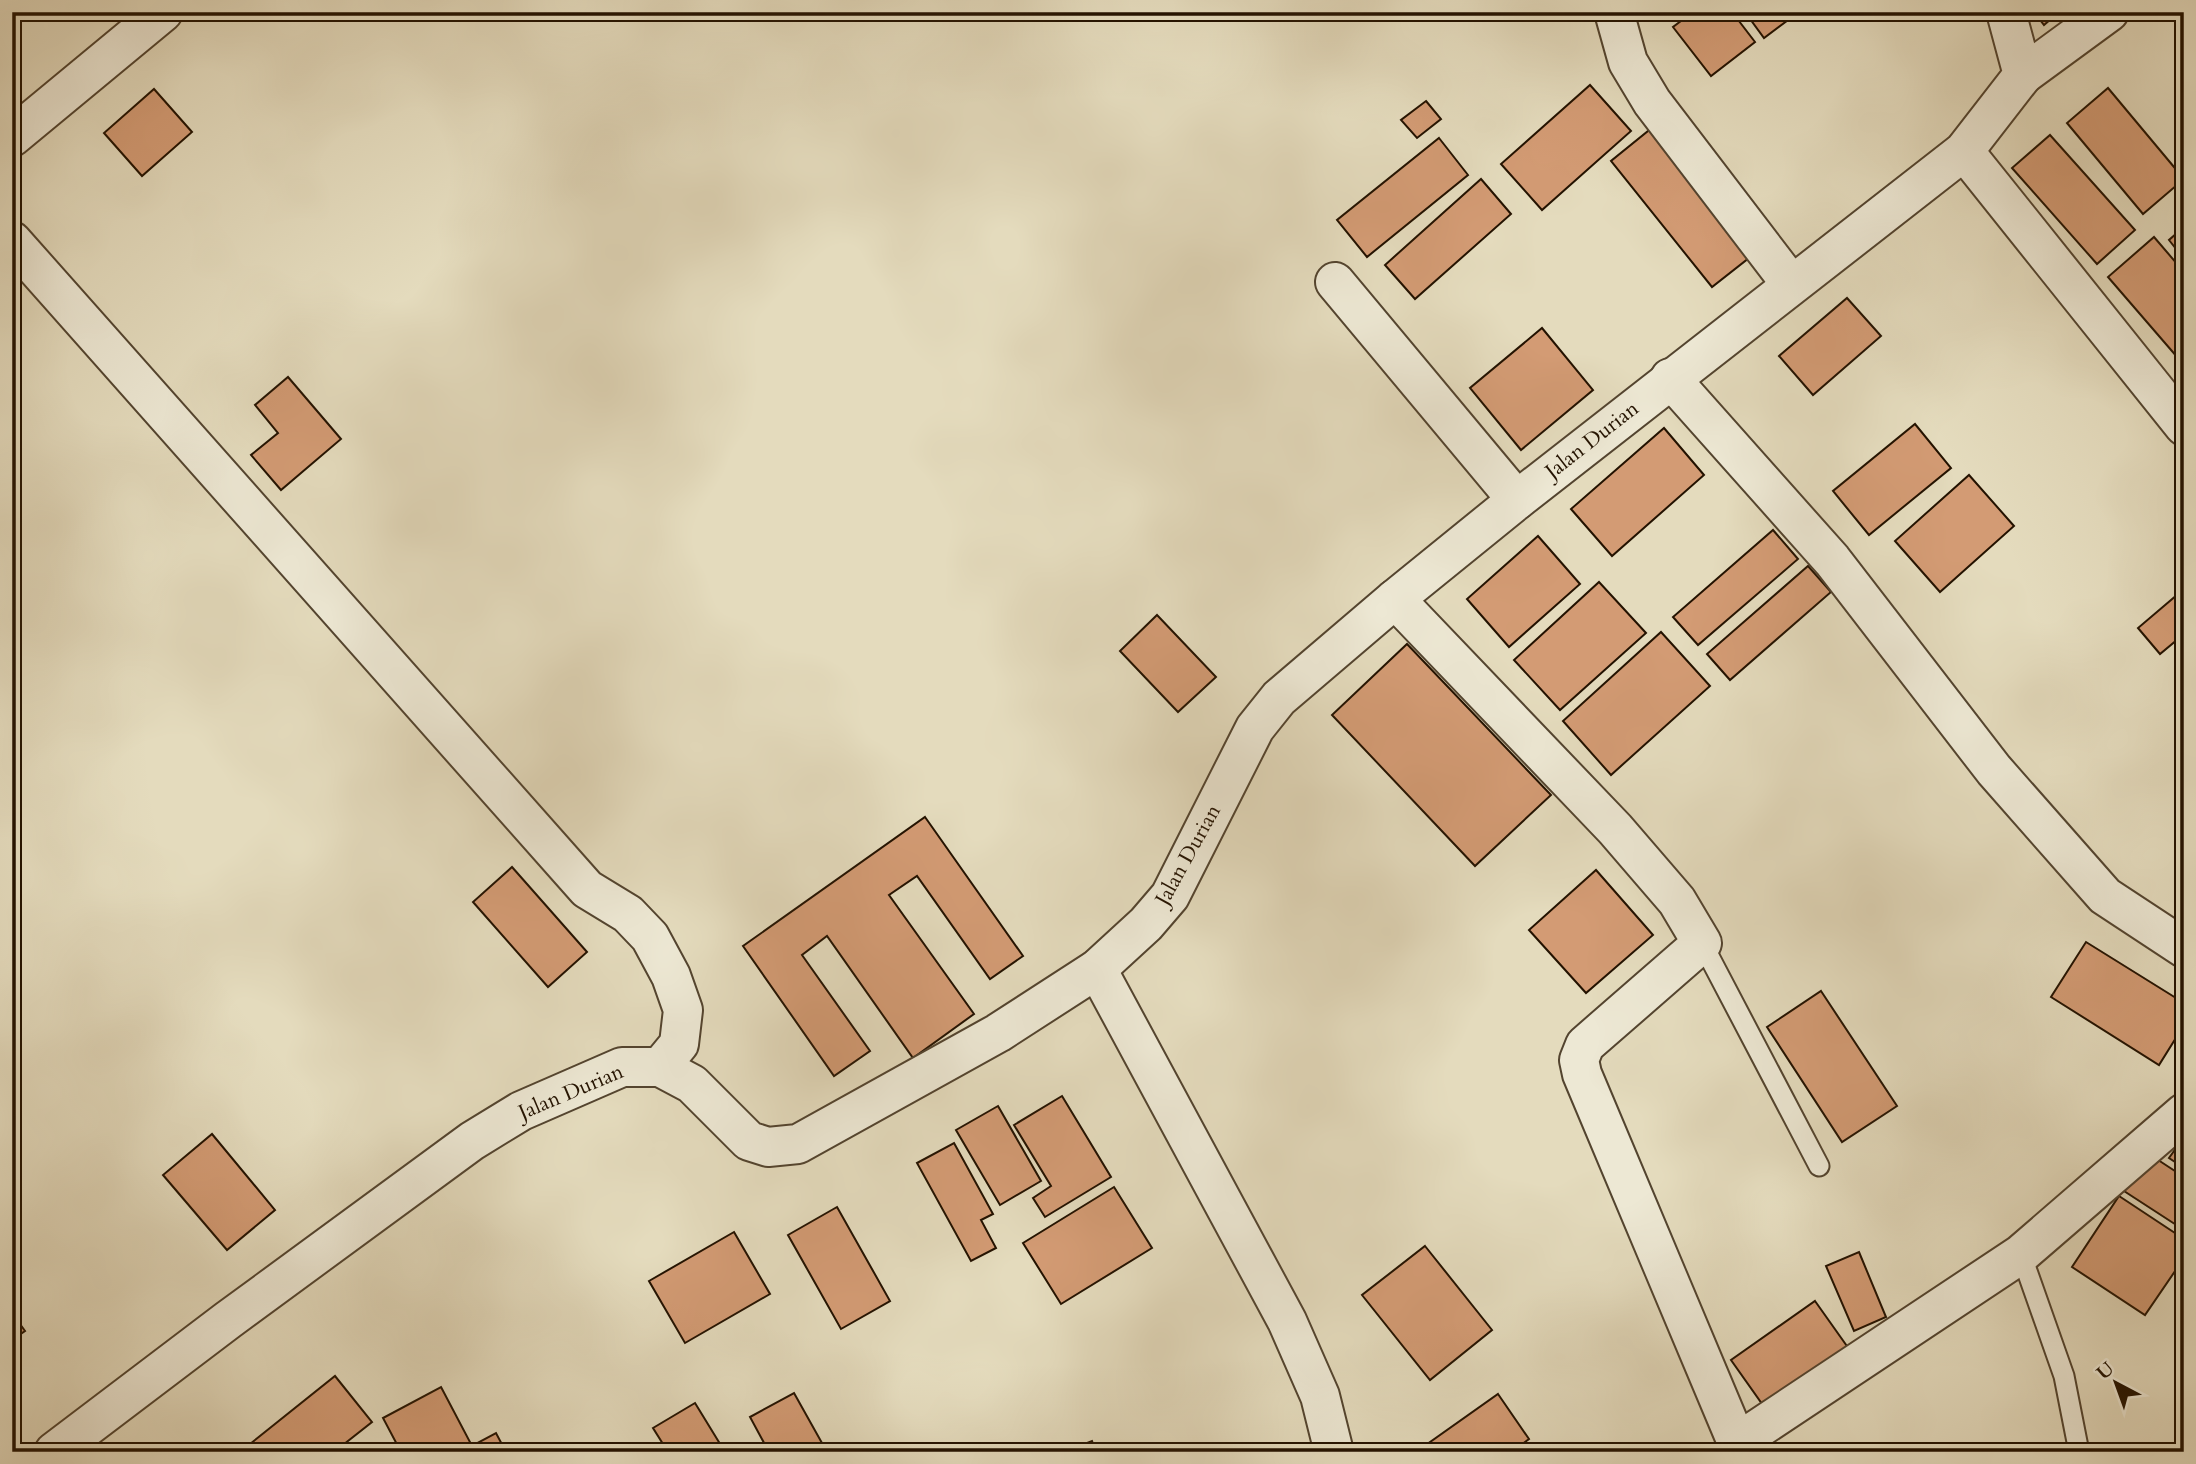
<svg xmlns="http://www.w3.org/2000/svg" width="2196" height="1464" font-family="Cardo,serif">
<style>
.building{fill:#d39b74;stroke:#231200;stroke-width:2}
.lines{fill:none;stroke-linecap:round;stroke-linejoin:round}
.service-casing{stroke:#53442f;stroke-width:23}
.minor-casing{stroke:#53442f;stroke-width:42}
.tertiary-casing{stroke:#53442f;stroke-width:42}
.service{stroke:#ede8d4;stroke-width:19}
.minor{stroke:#ede8d4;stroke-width:38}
.tertiary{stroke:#ede8d4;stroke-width:38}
.labels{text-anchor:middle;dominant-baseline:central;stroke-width:5;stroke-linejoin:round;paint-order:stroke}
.street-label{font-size:21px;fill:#231200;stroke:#ede8d4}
</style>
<rect width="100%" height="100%" fill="#e4dbbd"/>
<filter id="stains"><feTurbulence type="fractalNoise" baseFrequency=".00286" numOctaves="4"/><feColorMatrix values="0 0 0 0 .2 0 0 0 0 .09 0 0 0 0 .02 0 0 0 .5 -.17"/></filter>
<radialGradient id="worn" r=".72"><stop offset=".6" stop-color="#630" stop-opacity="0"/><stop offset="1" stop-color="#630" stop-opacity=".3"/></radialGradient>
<g class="building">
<path d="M1693,12H1732L1755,42L1711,76L1673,27Z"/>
<path d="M1745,12H1799L1764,38Z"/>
<path d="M2034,12H2059L2044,25Z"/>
<path d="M1590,85L1631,131L1542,210L1501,164Z"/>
<path d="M2108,88L2184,179L2143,214L2067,123Z"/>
<path d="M154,89L192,132L142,176L104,133Z"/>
<path d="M1426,101L1441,119L1417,138L1401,120Z"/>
<path d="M1653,127L1754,254L1712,287L1611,161Z"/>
<path d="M2050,135L2135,230L2097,264L2012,168Z"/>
<path d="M1439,138L1468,175L1367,257L1337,220Z"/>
<path d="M1481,179L1511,214L1415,299L1385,265Z"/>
<path d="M2184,227V259L2169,240Z"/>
<path d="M2154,237L2184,272V365L2108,277Z"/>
<path d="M1847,298L1881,336L1813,395L1779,356Z"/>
<path d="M1542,328L1593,390L1521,450L1470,388Z"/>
<path d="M288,377L341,439L281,490L251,455L278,433L255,405Z"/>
<path d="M1915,424L1951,468L1869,535L1833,491Z"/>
<path d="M1664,428L1704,475L1612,556L1571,509Z"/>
<path d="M1969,475L2014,526L1940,592L1895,541Z"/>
<path d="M1773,530L1798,559L1698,645L1673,617Z"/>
<path d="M1538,536L1580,584L1509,647L1467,599Z"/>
<path d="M1808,566L1831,592L1730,680L1707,654Z"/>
<path d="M1599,582L1646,633L1560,710L1514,660Z"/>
<path d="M2184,589V634L2160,654L2138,628Z"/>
<path d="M1157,615L1216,677L1178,712L1120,651Z"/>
<path d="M1661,632L1710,686L1611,775L1563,721Z"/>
<path d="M1407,644L1551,795L1475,866L1332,715Z"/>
<path d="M925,817L1023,956L990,979L917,876L889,895L974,1014L913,1058L827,936L802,955L870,1051L834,1076L743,946Z"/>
<path d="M512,867L587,952L548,987L473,902Z"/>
<path d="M1596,870L1653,935L1586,993L1529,930Z"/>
<path d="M2086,942L2184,1003V1025L2159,1065L2051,997Z"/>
<path d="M1821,991L1897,1106L1842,1142L1767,1027Z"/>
<path d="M1062,1096L1111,1177L1045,1217L1033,1198L1051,1186L1014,1125Z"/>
<path d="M998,1106L1041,1181L1000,1205L956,1130Z"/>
<path d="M212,1134L275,1210L227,1250L163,1175Z"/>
<path d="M2184,1137V1168L2169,1158Z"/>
<path d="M954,1143L993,1214L981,1220L996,1248L971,1261L917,1163Z"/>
<path d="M2149,1154L2184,1177V1230L2124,1191Z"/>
<path d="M1114,1187L1152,1248L1061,1304L1023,1243Z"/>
<path d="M2119,1196L2184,1239V1258L2145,1315L2072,1267Z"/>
<path d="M837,1207L890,1301L841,1329L788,1235Z"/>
<path d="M734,1232L770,1294L685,1343L649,1281Z"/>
<path d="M1425,1246L1492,1330L1430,1380L1362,1295Z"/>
<path d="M1859,1252L1886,1317L1854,1331L1826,1266Z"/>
<path d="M1815,1301L1849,1349L1765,1408L1731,1360Z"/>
<path d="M12,1313L25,1331L12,1340Z"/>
<path d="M335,1376L372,1422L334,1452H240Z"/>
<path d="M441,1387L472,1446L496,1433L506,1452H401L383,1418Z"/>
<path d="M794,1393L827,1452H769L750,1417Z"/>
<path d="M1498,1394L1529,1439L1512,1452H1416Z"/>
<path d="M695,1403L725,1452H668L653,1428Z"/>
<path d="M1092,1441L1096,1452H1064Z"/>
</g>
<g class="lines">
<defs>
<g id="service">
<path d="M1702,943L1819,1166"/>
<path d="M2021,1254L2064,1376L2079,1452"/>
</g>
<g id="minor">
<path d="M1614,12L1628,62L1652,102L1791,284"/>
<path d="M2023,75L2109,12"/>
<path d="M12,137L163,12"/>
<path d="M1964,151L2184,426"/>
<path d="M12,241L587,889L628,914L650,937L671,976L683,1010L679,1044L660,1067"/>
<path d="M1335,282L1517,500"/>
<path d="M1670,378L1832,560L1994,770L2105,896L2184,948"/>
<path d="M1395,599L1615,829L1677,901L1702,943L1585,1045L1579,1060L1582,1074L1741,1452"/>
<path d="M1097,969L1287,1321L1320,1396L1334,1452"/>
<path d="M1738,1442L2021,1254L2184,1113"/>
</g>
<path id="tertiary" d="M54,1452L228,1320L472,1141L521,1111L622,1067H660L692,1084L749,1141L768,1147L798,1144L998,1033L1097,969L1146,924L1170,896L1255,728L1279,698L1395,599L1517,500L1964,151L2023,75L2006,12"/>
</defs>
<use href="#service" class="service-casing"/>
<use href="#minor" class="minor-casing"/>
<use href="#tertiary" class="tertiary-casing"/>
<use href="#service" class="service"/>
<use href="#minor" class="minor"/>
<use href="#tertiary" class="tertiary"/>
</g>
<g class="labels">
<g class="street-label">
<text transform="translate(1592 440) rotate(-38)">Jalan Durian</text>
<text transform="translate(1188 855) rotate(-61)">Jalan Durian</text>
<text transform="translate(571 1092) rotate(-23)">Jalan Durian</text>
</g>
</g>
<rect width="2196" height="1464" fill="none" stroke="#e4dbbd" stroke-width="42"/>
<rect x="14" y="14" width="2168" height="1436" fill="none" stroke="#231200" stroke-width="3.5"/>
<rect x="21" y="21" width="2154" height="1422" fill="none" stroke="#231200" stroke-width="2"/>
<g transform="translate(2116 1383) rotate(319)" stroke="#ede8d4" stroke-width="5" paint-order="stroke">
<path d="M0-5L12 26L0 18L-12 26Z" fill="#231200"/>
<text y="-10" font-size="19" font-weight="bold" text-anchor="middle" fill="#231200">U</text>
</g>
<rect width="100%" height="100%" filter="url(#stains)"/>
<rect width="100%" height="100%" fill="url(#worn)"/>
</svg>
